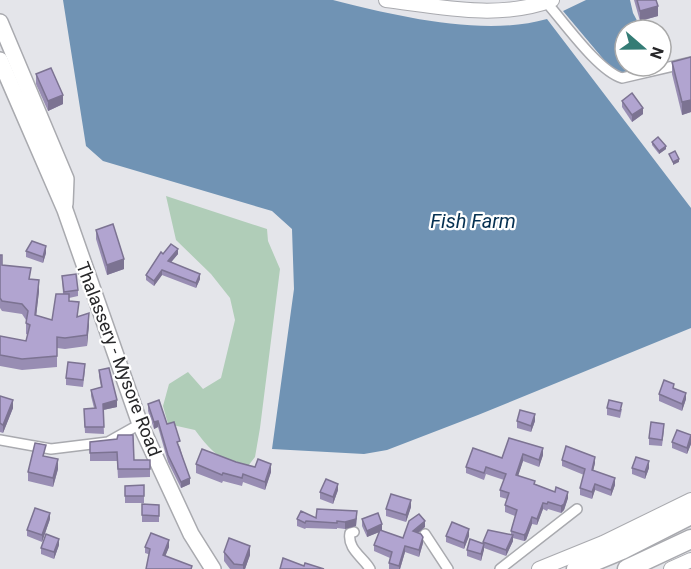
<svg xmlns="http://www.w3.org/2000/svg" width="691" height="569" font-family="Roboto,sans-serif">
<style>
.green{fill:#b0cdb8}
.water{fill:#7093b4}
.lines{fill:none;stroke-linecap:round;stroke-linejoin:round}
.street-casing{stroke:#a9aaaf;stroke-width:12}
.secondary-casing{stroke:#a9aaaf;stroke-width:16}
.primary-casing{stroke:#a9aaaf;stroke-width:18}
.highway-casing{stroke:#a9aaaf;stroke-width:21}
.street{stroke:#fff;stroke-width:9}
.secondary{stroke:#fff;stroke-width:14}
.primary{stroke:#fff;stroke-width:15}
.highway{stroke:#fff;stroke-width:18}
.wall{fill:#988db3}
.shaded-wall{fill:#7c7392}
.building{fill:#b1a4d0;stroke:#7c7392;stroke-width:1.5}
.labels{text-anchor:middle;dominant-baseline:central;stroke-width:4.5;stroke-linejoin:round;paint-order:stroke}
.street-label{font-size:18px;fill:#272729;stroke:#fff}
.water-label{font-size:20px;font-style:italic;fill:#053051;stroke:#fff}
</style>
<rect width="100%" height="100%" fill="#e4e5ea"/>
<path class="green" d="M166,196L267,229L268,241L280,269L260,428L255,457L248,466C218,458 214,455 195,430L168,424L163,406L169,384L188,372L203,389L221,378L235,320L230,298L211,274L176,240Z"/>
<g class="water">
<path d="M63,0H333C396,16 484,37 547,19L691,208V328L478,415L387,450L364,454L272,449L294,289L292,229L272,211L103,161L86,146Z"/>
<path d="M586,0H630L633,13L642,30H625V66H645L632,71L615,73L563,11Z"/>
</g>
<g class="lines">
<defs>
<g id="street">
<path d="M546,2C564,22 598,71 622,78L691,62"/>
<path d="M0,440L51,449L108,442L140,424"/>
<path d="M354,532L350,533C347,549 363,557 370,569"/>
<path d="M425,534L448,569"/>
<path d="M500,569L577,509"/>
</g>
<g id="secondary">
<path d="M386,0C441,7 499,20 552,0"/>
<path d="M539,569L603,543L691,500"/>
<path d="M671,569L691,560"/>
</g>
<g id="primary">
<path d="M0,22L66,179L65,204"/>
<path d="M0,60L65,210L140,424L191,534L213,569"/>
</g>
<g id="highway">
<path d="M576,569L622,550L691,515"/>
<path d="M627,569L691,539"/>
</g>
</defs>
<use href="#street" class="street-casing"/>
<use href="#secondary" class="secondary-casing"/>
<use href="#primary" class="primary-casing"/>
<use href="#highway" class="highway-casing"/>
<use href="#street" class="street"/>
<use href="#secondary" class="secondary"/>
<use href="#primary" class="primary"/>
<use href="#highway" class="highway"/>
</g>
<g class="wall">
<path d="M634,0H656L658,16L640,21Z"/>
<path d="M691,57V112L682,115L672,74V62Z"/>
<path d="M36,74L63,104L48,111L36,84Z"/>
<path d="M622,101L643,114L632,122L622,107Z"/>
<path d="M652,142L666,149L659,154L652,145Z"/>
<path d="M96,230L124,269L107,275L96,239Z"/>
<path d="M26,251L46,253L43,263L26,257Z"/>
<path d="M163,254H178L171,262L200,279L196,288L162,275L154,286L146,280V275Z"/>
<path d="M0,255L2,265L31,280L39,291L36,316L52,320L63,294L62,276L78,290V296L69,298V301L78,317L89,324L87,346L65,349L57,348V367L22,370L0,366V336L26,341L28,335L26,334V320L22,314L2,311L0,308Z"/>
<path d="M85,370L83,387L66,385V378Z"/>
<path d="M99,370L117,407L103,410L104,434L85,433L84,415L94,408L91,396V390L101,387L99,376Z"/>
<path d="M674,388L686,399L682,411L659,401V394Z"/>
<path d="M0,396L13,408L3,433L0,432Z"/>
<path d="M148,404L167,424L180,447L190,484L181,488L168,462L158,427L154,429L148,411Z"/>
<path d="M607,408L622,409L620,418L607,415Z"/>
<path d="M517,421H535L531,432L517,428Z"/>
<path d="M664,430L662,446L649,445V438Z"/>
<path d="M691,435V444L687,454L672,448V442Z"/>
<path d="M509,438L543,455L539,467L523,461L518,476L535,484L568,498L564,510L561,513L548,509L547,511L543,509L537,525L532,524L526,540L524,541L513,538V541L506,556L484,548L481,561L467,556V550L483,544V542L511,535V531L515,516L505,512V505L507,499L500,497V490L504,480L486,474L484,480L466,473V467L502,458Z"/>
<path d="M117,439L134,460H150V477L118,478L117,461H90V442Z"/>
<path d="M46,456L58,469L53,487L28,481V472Z"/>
<path d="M562,460L595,463L593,470L615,485L611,496L595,490L592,499L580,495V488L584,475L562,466Z"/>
<path d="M236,462L271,472L265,490L243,482L242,486L223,481L222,483L196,473V464Z"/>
<path d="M632,468H649L645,479L632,474Z"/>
<path d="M144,485V503H125V486Z"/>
<path d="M338,490L333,504L320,499V492Z"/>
<path d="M159,505V522H142V515Z"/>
<path d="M411,507L406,522L386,516V509Z"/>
<path d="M357,517L356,526L345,529L337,528V529L306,528L305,529L297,526V519L316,518Z"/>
<path d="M50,519L42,542L27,536V530Z"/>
<path d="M362,519L382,531L403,538L425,527L418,533L423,543L419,557L405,552L400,569H389V563L390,558L374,551V545L379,532L367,537L362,526Z"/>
<path d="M446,536H469L464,549L446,542Z"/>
<path d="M59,545L54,559L41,554V548Z"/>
<path d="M145,547H169L165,556L192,569L145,553Z"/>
<path d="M224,552L250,555L245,569H230L224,561Z"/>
</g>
<g class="shaded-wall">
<path d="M658,6V16L640,21V11Z"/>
<path d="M63,95V104L48,111V101Z"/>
<path d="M691,100V112L682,115V102Z"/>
<path d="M643,108V114L632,122V115Z"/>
<path d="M666,146V149L659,154V151Z"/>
<path d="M679,159V162L673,165V162Z"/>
<path d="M46,246V253L43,263V257Z"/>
<path d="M178,249V254L168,266V261Z"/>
<path d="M124,259V269L107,275V265Z"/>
<path d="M162,270V275L154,286V281Z"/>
<path d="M200,274V279L196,288V283Z"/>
<path d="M39,280V291L35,326V315Z"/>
<path d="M89,313V324L87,346V335Z"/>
<path d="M686,393V399L682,411V404Z"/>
<path d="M13,400V408L3,433V425Z"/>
<path d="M117,400V407L103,410V404Z"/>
<path d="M535,414V421L531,432V426Z"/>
<path d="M158,421V427L154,429V422Z"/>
<path d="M691,437V444L687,454V448Z"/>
<path d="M543,448V455L539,467V460Z"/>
<path d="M523,454V461L516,482V475Z"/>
<path d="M595,457V463L592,476V470Z"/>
<path d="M58,459V469L53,487V478Z"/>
<path d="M649,461V468L645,479V472Z"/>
<path d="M271,464V472L265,490V482Z"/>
<path d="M190,478V484L181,488V482Z"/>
<path d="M615,478V485L611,496V490Z"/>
<path d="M338,484V490L333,504V497Z"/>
<path d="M595,484V490L592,499V492Z"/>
<path d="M568,492V498L564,510L561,513V506Z"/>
<path d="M411,500V507L406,522V515Z"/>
<path d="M543,503V509L537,525V519Z"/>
<path d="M357,511L356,526L345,529V522Z"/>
<path d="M50,513V519L42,542V535Z"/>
<path d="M532,517V524L526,540L524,541V535Z"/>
<path d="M425,521V527L413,537V531Z"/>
<path d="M382,524V531L367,537V531Z"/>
<path d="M469,529V536L464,549V543Z"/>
<path d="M513,535V541L506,556V550Z"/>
<path d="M423,537V543L419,557V550Z"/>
<path d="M59,539V545L54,559V552Z"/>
<path d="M169,540V547L163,562V555Z"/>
<path d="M484,544V550L481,561V554Z"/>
<path d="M250,546V555L245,569H243V565Z"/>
<path d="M405,546V552L400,569H399V566Z"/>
</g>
<g class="building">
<path d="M637,0H656L658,6L640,11Z"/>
<path d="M691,57V100L682,102L672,62Z"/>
<path d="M51,68L63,95L48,101L36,74Z"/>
<path d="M632,93L643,108L632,115L622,101Z"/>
<path d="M658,137L666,146L659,151L652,142Z"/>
<path d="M675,151L679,159L673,162L669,154Z"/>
<path d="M113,224L124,259L107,265L96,230Z"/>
<path d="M32,241L46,246L43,257L26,251Z"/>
<path d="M171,244L178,249L168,261L200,274L196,283L162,270L154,281L146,275L161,252L163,254Z"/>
<path d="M0,255H2V265L31,268L29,279L39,280L35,315L52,320L56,294H69V301L79,302L77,317L89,313L87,335L65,338L57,337V356L22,359L0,355V336L26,341L30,325L26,323L28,311L22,304L2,301L0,298Z"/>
<path d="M76,274L78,290L64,292L62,276Z"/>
<path d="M68,362L85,364L83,380L66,378Z"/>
<path d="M109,368L117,400L103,404L104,427H85L84,409L96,408L91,390L102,387L99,370Z"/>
<path d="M664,380L674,384L673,388L686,393L682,404L659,394Z"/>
<path d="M0,396L13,400L3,425L0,423Z"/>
<path d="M159,400L167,424L174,422L180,441L177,442L190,478L181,482L168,455L158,421L154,422L148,404Z"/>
<path d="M609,400L622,403L620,411L607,408Z"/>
<path d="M520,410L535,414L531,426L517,421Z"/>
<path d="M651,422L664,424L662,440L649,438Z"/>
<path d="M677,430L691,435L687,448L672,442Z"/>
<path d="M118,435H133L134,460H150V469H118L117,452L90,453V442L117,439Z"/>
<path d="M509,438L543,448L539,460L523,454L516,475L535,481L534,484L555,492L556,487L568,492L564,504L561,506L548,502L547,504L543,503L537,519L532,517L526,533L524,535L511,531L517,510L505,505L509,493L500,490L506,474L486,467L484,473L466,467L473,448L502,458Z"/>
<path d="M35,443L46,445L43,456L58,459L53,478L28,472Z"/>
<path d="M566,446L595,457L592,470L615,478L611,490L595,484L592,492L580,488L585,469L562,460Z"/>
<path d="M202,449L236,462L255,467L258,459L271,464L265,482L243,474L242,478L223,473L222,475L196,464Z"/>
<path d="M636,457L649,461L645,472L632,468Z"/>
<path d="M326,479L338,484L333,497L320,492Z"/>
<path d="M144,485V496H125V486Z"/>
<path d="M391,494L411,500L406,515L386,509Z"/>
<path d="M142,504L159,505V516L142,515Z"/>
<path d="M35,508L50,513L42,535L27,530Z"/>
<path d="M317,509L357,511L356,519L345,522L337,521V523L306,521L305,523L297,519L301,511L316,518Z"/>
<path d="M378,513L382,524L367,531L362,519Z"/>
<path d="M419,514L425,521L413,531L421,534L423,537L419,550L405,546L399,566L389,563L392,552L374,545L380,530L403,538L409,521Z"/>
<path d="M452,522L469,529L464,543L446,536Z"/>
<path d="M488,530L513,535L506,550L483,542Z"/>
<path d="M151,533L169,540L163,555L192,566L191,569H146L150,549L145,547Z"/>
<path d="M46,534L59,539L54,552L41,548Z"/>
<path d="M229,538L250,546L243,565L234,564L224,552Z"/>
<path d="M470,539L484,544L481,554L467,550Z"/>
<path d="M283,558L304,566L305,563L324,569H280Z"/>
</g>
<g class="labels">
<g class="street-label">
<text transform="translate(119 359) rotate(69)">Thalassery - Mysore Road</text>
</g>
<g class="water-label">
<text x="473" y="221">Fish Farm</text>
</g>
</g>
<g transform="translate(643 48) rotate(110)"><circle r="28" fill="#ffffff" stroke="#a9a9a9" stroke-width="1.5"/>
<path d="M0-4.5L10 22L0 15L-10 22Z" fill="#347c75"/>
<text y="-9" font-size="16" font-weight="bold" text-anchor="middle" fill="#272729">N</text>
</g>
</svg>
